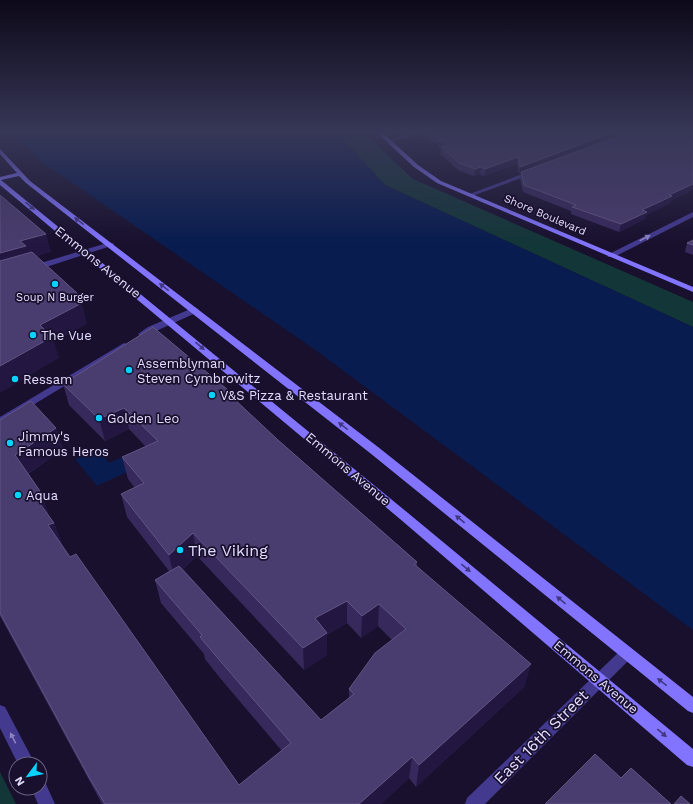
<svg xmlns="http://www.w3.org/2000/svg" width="693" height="804" font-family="'Work Sans',sans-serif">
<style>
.green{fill:#133638}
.water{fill:#081c4f}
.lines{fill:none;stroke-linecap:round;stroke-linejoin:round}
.street{fill:#43398f;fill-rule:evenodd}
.secondary{fill:#8274ff;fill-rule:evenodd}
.wall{fill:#37295c;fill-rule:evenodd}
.shaded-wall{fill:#231742}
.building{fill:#493c6e;stroke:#625584}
.oneway{fill:#423881}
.oneway2{fill:#8b83c1}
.poi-dot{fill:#09d2ff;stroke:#18102d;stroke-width:1.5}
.labels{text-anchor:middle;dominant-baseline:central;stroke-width:3.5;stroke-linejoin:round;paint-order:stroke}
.far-street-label{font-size:11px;fill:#e3ddff;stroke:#18102d}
.far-poi-label{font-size:11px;fill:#e3ddff;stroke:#18102d}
.street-label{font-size:13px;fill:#e3ddff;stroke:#18102d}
.poi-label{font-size:13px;fill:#e3ddff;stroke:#18102d;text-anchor:start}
.near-poi-label{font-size:16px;fill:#e3ddff;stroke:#18102d;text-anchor:start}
.near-street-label{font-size:16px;fill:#e3ddff;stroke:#18102d}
</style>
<rect width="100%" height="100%" fill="#18102d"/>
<g class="green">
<path d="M335,131H362L413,179L693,302V327L385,185Z"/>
<path d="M0,772L16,804H0Z"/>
</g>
<g class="water">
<path d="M8,131H335L385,185L693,327V630L314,349L42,162Z"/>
<path d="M97,449L109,463L129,454L140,466L97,486L75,459Z"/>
</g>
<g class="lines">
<g class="street">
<path d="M417,131H426L391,142L386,141Z"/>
<path d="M533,170L536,172L535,173L472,196L467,195Z"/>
<path d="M693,212V217L614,257H608L607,255Z"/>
<path d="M107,243H113L114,245L37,270H31L30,268L31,266Z"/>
<path d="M195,307L199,310L198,312L145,336L142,337L138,334L148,327Z"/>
<path d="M124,343L127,344L129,346L127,348L0,425V417Z"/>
<path d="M627,647L632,649L634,653L632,657L485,804H465L467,798L622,649Z"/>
<path d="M0,705L5,707L35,764H18L0,728Z"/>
<path d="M40,780L45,782L55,804H38L31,788H40Z"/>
</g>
<g class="secondary">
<path d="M375,131H381L418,165L441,181L693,287V292L437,183L414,167Z"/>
<path d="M0,149L30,181L378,447L693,697V713L688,711L370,453L26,183L19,176L1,180L408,513L693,749V767L687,765L400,519L0,185V177L17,173L0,154Z"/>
</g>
</g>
<g class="wall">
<path d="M632,131L579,151L671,201L670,203L646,215L645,219L619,232L571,214V211L523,192L520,179L521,173L519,174L517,164L484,176L480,174L474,176L458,170L440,154L441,148L438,147V144L429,141V134Z"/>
<path d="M693,240V255L685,252L687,243Z"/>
<path d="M63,384L234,395V399L278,440L417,562V566L525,686L416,787L409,778L381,804H102L0,616V420L56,428L63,449L28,474L40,491L48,513L47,514L54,523L62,545L70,557L239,785L282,751L220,678L205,659L204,654L161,603L155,580L169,571L127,517L121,494L135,488L128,479L122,457L146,447L129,429L105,441L69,405ZM197,556L304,670L327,655V635L347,623L361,638L378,626L392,640L349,689V699L321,720L183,569Z"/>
</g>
<g class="shaded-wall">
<path d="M616,131H632L519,174L520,167Z"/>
<path d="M518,157L517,164L484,176L485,169Z"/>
<path d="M481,167L480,174L474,176L475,169Z"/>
<path d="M693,184V190L671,201L670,203L646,215L645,219L619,232L621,224L642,210L669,195Z"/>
<path d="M46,234L51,252L29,259L0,274V253L20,241Z"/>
<path d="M78,294L81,304L82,303L87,324L54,342L59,358L0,393V366L40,325L74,295Z"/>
<path d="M124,408L129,429L105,441L99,419Z"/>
<path d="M56,428L63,449L23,477L15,455Z"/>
<path d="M40,491L48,513L41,516L33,494Z"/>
<path d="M54,523L62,545L48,525Z"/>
<path d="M193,533L197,556L174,577L169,555Z"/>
<path d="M347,601V623L327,635V655L304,670L303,648L315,618Z"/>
<path d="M379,604L378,626L361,638L362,616Z"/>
<path d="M531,664L525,686L416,787L419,765Z"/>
<path d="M412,757L409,778L381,804H359Z"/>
</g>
<g class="building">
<path d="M440,131H616L520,167L518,157L485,169L481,167L475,169L459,163L441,147L450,144L438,140L442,139L429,134Z"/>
<path d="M633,131H693V184L669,195L672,196L642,210L647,212L621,224L572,207L576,205L524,185L521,172Z"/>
<path d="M0,195L46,234L20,241L26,246L0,253Z"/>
<path d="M693,240V245L687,243Z"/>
<path d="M32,252L78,294L74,295L82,303L40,325L52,337L0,366V261Z"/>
<path d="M153,327L234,395L232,397L278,440L417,562L414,564L531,664L419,765L412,757L359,804H105L90,779L0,613V420L31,401L56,428L15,455L40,491L33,494L54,523L48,525L70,557L76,554L239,785L291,743L216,656L200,637L202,635L155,580L179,566L321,720L354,694L349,689L375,653L406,629L379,604L362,616L347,601L315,618L327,633L303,648L193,533L169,555L121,494L144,483L122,457L158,441L124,408L99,419L63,384Z"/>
<path d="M595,754L621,778L631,768L671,804H545Z"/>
<path d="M681,796L690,804H674Z"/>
</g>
<defs><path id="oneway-solid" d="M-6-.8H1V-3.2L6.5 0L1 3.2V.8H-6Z"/></defs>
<g class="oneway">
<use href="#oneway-solid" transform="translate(30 206) rotate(39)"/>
<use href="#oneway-solid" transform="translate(79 221) rotate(-143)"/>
<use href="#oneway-solid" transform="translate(164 287) rotate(-142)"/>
<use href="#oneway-solid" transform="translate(200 346) rotate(40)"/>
<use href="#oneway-solid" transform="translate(343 426) rotate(-142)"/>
<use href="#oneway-solid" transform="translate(460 519) rotate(-141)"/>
<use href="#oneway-solid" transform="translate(466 568) rotate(40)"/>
<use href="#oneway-solid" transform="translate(561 600) rotate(-141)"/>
<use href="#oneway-solid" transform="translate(662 682) rotate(-142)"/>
<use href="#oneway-solid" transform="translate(662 733) rotate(40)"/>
</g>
<g class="oneway2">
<use href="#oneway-solid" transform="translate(645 238) rotate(-27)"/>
<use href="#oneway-solid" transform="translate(13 738) rotate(-117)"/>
</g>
<linearGradient id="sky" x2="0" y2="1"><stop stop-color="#0d0919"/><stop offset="0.54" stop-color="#373757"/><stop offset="1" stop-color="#373757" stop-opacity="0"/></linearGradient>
<rect width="693" height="244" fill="url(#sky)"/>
<g class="poi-dot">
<circle cx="55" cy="284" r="4"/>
<circle cx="33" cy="335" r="4"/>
<circle cx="129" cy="370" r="4"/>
<circle cx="15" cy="379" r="4"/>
<circle cx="212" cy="395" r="4"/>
<circle cx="99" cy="418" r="4"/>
<circle cx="10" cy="443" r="4"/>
<circle cx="18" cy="495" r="4"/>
<circle cx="180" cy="550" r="4"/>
</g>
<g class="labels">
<g class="far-street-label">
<text transform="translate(545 215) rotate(23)">Shore Boulevard</text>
</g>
<g class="far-poi-label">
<text x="55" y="297">Soup N Burger</text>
</g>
<g class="street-label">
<text transform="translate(98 262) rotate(39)">Emmons Avenue</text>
<text transform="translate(348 469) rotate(40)">Emmons Avenue</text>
<text transform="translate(596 677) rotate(40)">Emmons Avenue</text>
</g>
<g class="poi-label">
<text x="41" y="335">The Vue</text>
<text x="137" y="363">Assemblyman<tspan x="137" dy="15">Steven Cymbrowitz</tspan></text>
<text x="23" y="379">Ressam</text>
<text x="220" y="395">V&amp;S Pizza &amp; Restaurant</text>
<text x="107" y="418">Golden Leo</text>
<text x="18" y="436">Jimmy's<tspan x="18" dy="15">Famous Heros</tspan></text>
<text x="26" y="495">Aqua</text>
</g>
<g class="near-poi-label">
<text x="188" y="550">The Viking</text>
</g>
<g class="near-street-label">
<text transform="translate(541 737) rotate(-45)">East 16th Street</text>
</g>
</g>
<g transform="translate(28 776) rotate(238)"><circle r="19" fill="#18102d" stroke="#696281"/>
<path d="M0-3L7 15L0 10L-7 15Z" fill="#09d2ff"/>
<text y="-6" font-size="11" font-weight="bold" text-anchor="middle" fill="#e3ddff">N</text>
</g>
</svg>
